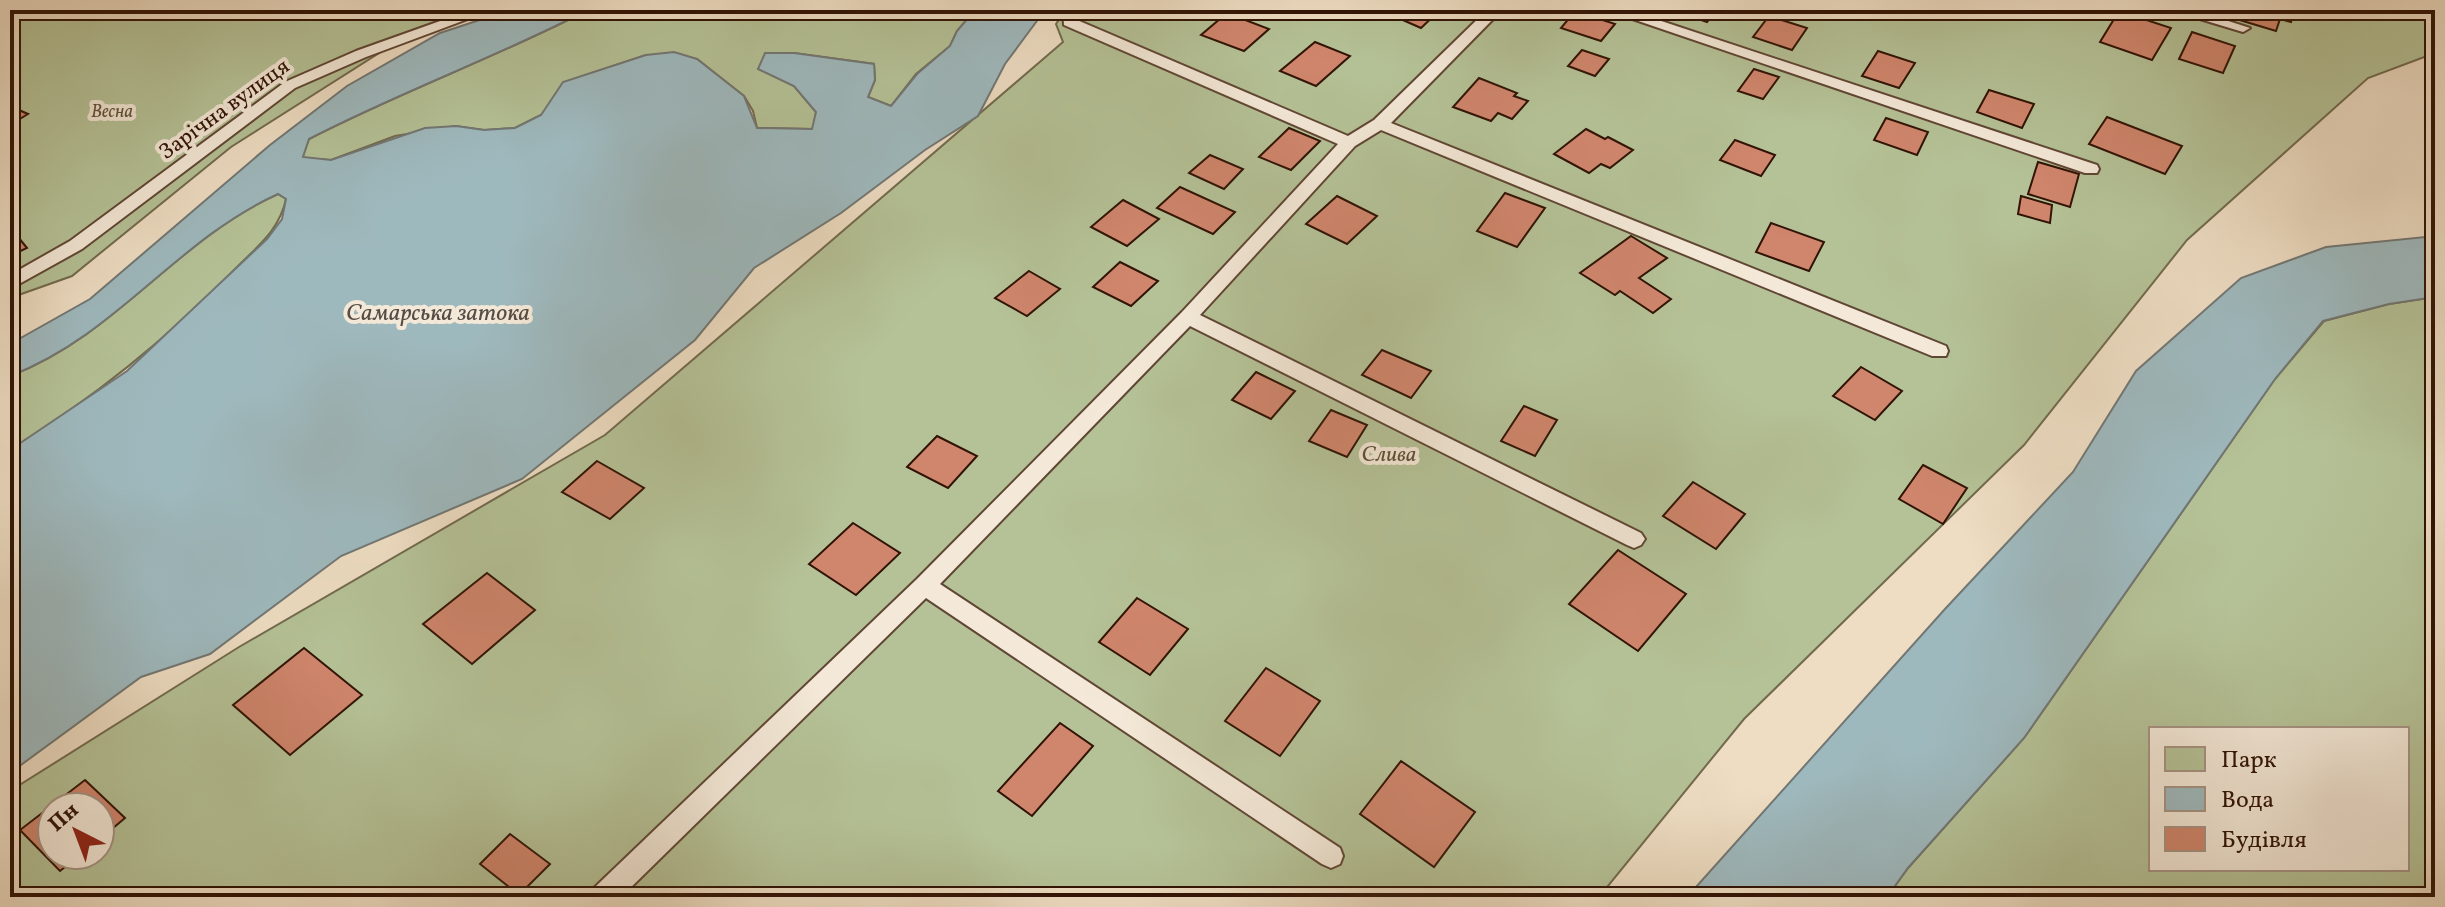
<svg xmlns="http://www.w3.org/2000/svg" width="2445" height="907" font-family="Vollkorn,serif">
<style>
.green{fill:#b5c297;stroke:#726a4e;stroke-width:2;fill-rule:evenodd}
.water{fill:#9eb9be;stroke:#727774;stroke-width:2}
.building{fill:#d0866d;stroke:#301305;stroke-width:2}
.lines{fill:none;stroke-linecap:round;stroke-linejoin:round}
.service-casing{stroke:#604634;stroke-width:4}
.service{fill:#f4e9d8;fill-rule:evenodd}
.labels{text-anchor:middle;dominant-baseline:central;stroke-width:8;stroke-linejoin:round;paint-order:stroke}
.far-park-label{font-size:18px;font-style:italic;fill:#5f5038;stroke:#f4e9d8}
.street-label{font-size:22px;fill:#301305;stroke:#f4e9d8}
.park-label{font-size:22px;font-style:italic;fill:#5f5038;stroke:#f4e9d8}
.water-label{font-size:24px;font-style:italic;fill:#564d46;stroke:#f4e9d8}
</style>
<rect width="100%" height="100%" fill="#eeddc3"/>
<filter id="stains"><feTurbulence type="fractalNoise" baseFrequency=".0025" numOctaves="4"/><feColorMatrix values="0 0 0 0 .2 0 0 0 0 .09 0 0 0 0 .02 0 0 0 .5 -.17"/></filter>
<radialGradient id="worn" r=".72"><stop offset=".6" stop-color="#630" stop-opacity="0"/><stop offset="1" stop-color="#630" stop-opacity=".3"/></radialGradient>
<g class="green">
<path d="M10,10H472L414,31L231,147L72,276L10,298Z"/>
<path d="M588,10H975L957,31L950,46L916,74L891,106L868,97L875,80L874,64L794,53L759,69L794,86L816,112L813,129L757,128L753,111L744,96L697,59L646,55L592,73L541,115L515,128L484,130L456,126L395,136L331,160L302,158L309,139C400,92 497,57 588,10Z"/>
<path d="M1065,10H2435V53L2368,78L2187,240L2024,445L1744,719L1599,897H10V791L239,647L605,435L1063,42L1056,24ZM52,807H100V855H52Z"/>
<path d="M278,194L286,199C279,232 255,248 233,271C165,341 92,399 10,450V376C117,335 176,240 278,194Z"/>
<path d="M2435,297V897H1887L1908,868L2024,738L2275,379L2324,321L2389,304ZM2151,729H2407V869H2151Z"/>
</g>
<g class="water">
<path d="M510,10H588C497,57 400,92 309,139L303,157L331,160L425,128L456,126L484,130L515,128L541,115L563,82L646,55L674,52L697,59L744,96L757,128L812,129L816,112L794,86L758,69L765,53H794L874,64L875,80L868,97L891,106L917,74L950,46L957,31L975,10H1045L1005,64L978,116L925,150L841,213L754,268L695,340L522,479L341,556L210,654L141,677L10,773V450L127,371L267,239L282,219L286,199L278,194C176,240 117,335 10,376V344L90,299L270,145L347,86L440,33Z"/>
<path d="M2435,236V297L2389,304L2323,321L2275,379L2024,738L1908,868L1887,897H1687L1945,609L2073,472L2136,371L2241,278L2326,247Z"/>
</g>
<g class="building">
<path d="M1380,10H1440L1421,28Z"/>
<path d="M1673,10H1717L1707,22Z"/>
<path d="M2236,10H2294L2291,22L2280,19L2276,31L2233,18Z"/>
<path d="M1575,11L1615,24L1601,41L1561,28Z"/>
<path d="M2119,11L2171,28L2152,60L2100,42Z"/>
<path d="M1227,13L1269,29L1244,51L1201,35Z"/>
<path d="M1769,16L1807,28L1792,50L1753,37Z"/>
<path d="M2192,32L2235,46L2223,73L2179,59Z"/>
<path d="M1315,42L1350,56L1316,86L1280,71Z"/>
<path d="M1582,50L1609,59L1595,76L1568,66Z"/>
<path d="M1878,51L1915,63L1899,88L1862,76Z"/>
<path d="M1754,69L1779,77L1763,99L1738,91Z"/>
<path d="M1479,78L1517,93L1514,96L1528,101L1512,119L1498,113L1491,121L1453,107Z"/>
<path d="M1989,90L2034,104L2022,128L1977,112Z"/>
<path d="M10,106L28,114L10,125Z"/>
<path d="M2107,117L2182,146L2165,174L2089,144Z"/>
<path d="M1886,118L1928,132L1917,155L1874,140Z"/>
<path d="M1289,128L1320,141L1291,170L1259,157Z"/>
<path d="M1586,129L1605,139L1608,137L1633,150L1610,168L1601,164L1589,173L1554,154Z"/>
<path d="M1735,140L1775,155L1761,176L1720,160Z"/>
<path d="M1210,155L1243,169L1224,189L1189,173Z"/>
<path d="M2038,162L2079,174L2070,207L2028,194Z"/>
<path d="M1180,187L1235,212L1213,234L1157,208Z"/>
<path d="M1505,193L1545,208L1517,247L1477,231Z"/>
<path d="M1337,196L1377,216L1347,244L1306,224Z"/>
<path d="M2021,196L2052,205L2050,223L2018,214Z"/>
<path d="M1123,200L1159,219L1127,246L1091,227Z"/>
<path d="M1771,223L1824,242L1809,271L1756,252Z"/>
<path d="M10,227L27,248L10,256Z"/>
<path d="M1631,236L1667,258L1639,278L1671,299L1653,313L1620,291L1615,295L1580,273Z"/>
<path d="M1120,262L1158,281L1131,306L1093,287Z"/>
<path d="M1029,271L1060,289L1027,316L995,298Z"/>
<path d="M1382,350L1431,371L1411,398L1362,375Z"/>
<path d="M1861,367L1902,391L1875,420L1833,396Z"/>
<path d="M1256,372L1295,391L1271,419L1232,400Z"/>
<path d="M1524,406L1557,420L1535,456L1501,441Z"/>
<path d="M1331,410L1367,425L1347,457L1309,441Z"/>
<path d="M937,436L977,456L948,488L907,467Z"/>
<path d="M597,461L644,488L610,519L562,492Z"/>
<path d="M1923,465L1967,488L1943,524L1899,499Z"/>
<path d="M1693,482L1745,514L1716,549L1663,516Z"/>
<path d="M853,523L900,553L856,595L809,564Z"/>
<path d="M1618,550L1686,594L1638,651L1569,604Z"/>
<path d="M487,573L535,610L472,664L423,624Z"/>
<path d="M1137,598L1188,629L1150,675L1099,642Z"/>
<path d="M304,648L362,695L290,755L233,705Z"/>
<path d="M1266,668L1320,701L1280,756L1225,721Z"/>
<path d="M1060,723L1093,746L1032,816L998,791Z"/>
<path d="M1401,761L1475,812L1434,867L1360,814Z"/>
<path d="M85,780L125,818L100,839V807H52V855H80L60,871L20,830Z"/>
<path d="M510,834L550,864L519,895L480,864Z"/>
</g>
<g class="lines">
<defs>
<g id="service">
<path d="M18,10H37L10,23V14Z"/>
<path d="M471,10H492L366,57L295,88L82,249L10,289V275L70,241L285,82L356,51Z"/>
<path d="M1063,10H1077V20L1348,136L1374,120L1487,10H1502L1391,123L1946,346L1948,351L1946,356H1932L1381,130L1355,146L1200,315L1641,533L1645,539L1641,545L1634,548L1627,545L1190,326L940,584L1340,848L1343,856L1340,864L1331,868L1322,864L926,598L621,897H590L594,888L917,579L1182,312L1338,144L1064,25Z"/>
<path d="M1606,10H1628L2097,165L2099,169L2097,173H2085Z"/>
<path d="M2170,10H2194L2250,28L2243,32Z"/>
</g>
</defs>
<use href="#service" class="service-casing"/>
<use href="#service" class="service"/>
</g>
<g class="labels">
<g class="far-park-label">
<text x="112" y="112">Весна</text>
</g>
<g class="street-label">
<text transform="translate(225 110) rotate(-36)">Зарічна вулиця</text>
</g>
<g class="park-label">
<text x="1389" y="455">Слива</text>
</g>
<g class="water-label">
<text x="438" y="314">Самарська затока</text>
</g>
</g>
<rect width="2445" height="907" fill="none" stroke="#eeddc3" stroke-width="40"/>
<rect x="12" y="12" width="2421" height="883" fill="none" stroke="#301305" stroke-width="4"/>
<rect x="20" y="20" width="2405" height="867" fill="none" stroke="#301305" stroke-width="2"/>
<rect x="2149" y="727" width="260" height="144" fill="#f4e9d8" stroke="#a69384" stroke-width="2"/>
<rect x="2165" y="747" width="40" height="24" fill="#b5c297" stroke="#a69384" stroke-width="2"/>
<text x="2221" y="767" font-size="24" fill="#301305">Парк</text>
<rect x="2165" y="787" width="40" height="24" fill="#9eb9be" stroke="#a69384" stroke-width="2"/>
<text x="2221" y="807" font-size="24" fill="#301305">Вода</text>
<rect x="2165" y="827" width="40" height="24" fill="#d0866d" stroke="#a69384" stroke-width="2"/>
<text x="2221" y="847" font-size="24" fill="#301305">Будівля</text>
<g transform="translate(76 831) rotate(318)"><circle r="38" fill="#f4e9d8" stroke="#a69384" stroke-width="2"/>
<path d="M0-6L14 30L0 20L-14 30Z" fill="#8f2418"/>
<text y="-12" font-size="22" font-weight="bold" text-anchor="middle" fill="#301305">Пн</text>
</g>
<rect width="100%" height="100%" filter="url(#stains)"/>
<rect width="100%" height="100%" fill="url(#worn)"/>
</svg>
